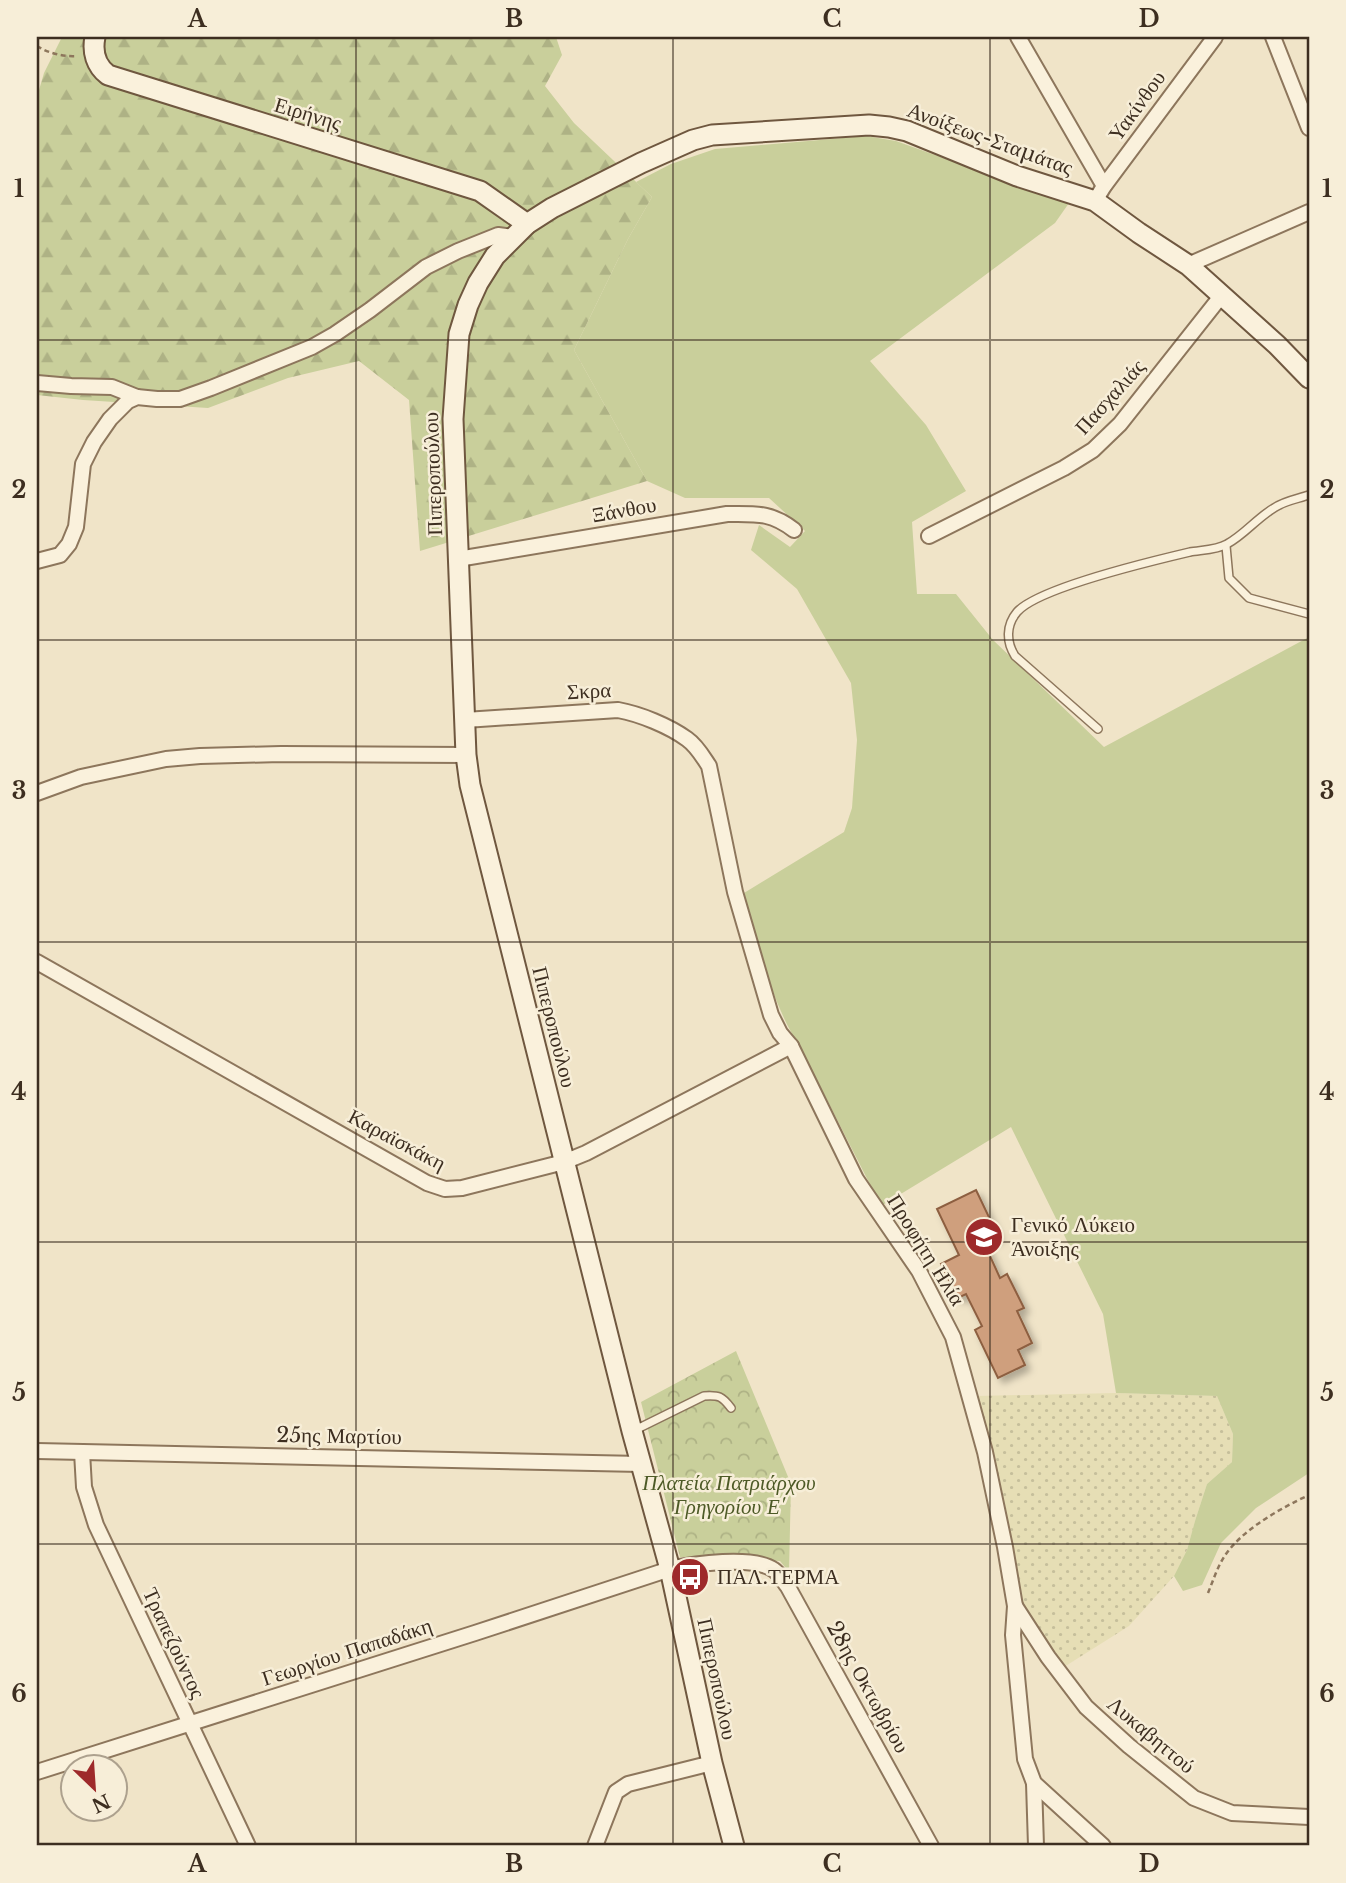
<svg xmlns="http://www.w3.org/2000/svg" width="1346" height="1883" font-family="'Libre Baskerville',serif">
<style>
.farmland{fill:url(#farmland-dots)}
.grass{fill:#c9cf9b}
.forest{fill:url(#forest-firs)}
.park{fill:url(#park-crowns)}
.building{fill:#cf9f7d;stroke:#8d5f41;stroke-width:2;filter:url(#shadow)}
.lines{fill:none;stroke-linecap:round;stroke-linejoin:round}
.lane-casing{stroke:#8d765c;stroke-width:10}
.street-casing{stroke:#8d765c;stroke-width:18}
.secondary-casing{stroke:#6f573f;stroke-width:23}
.path{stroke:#8d765c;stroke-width:2.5;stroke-dasharray:5 3.5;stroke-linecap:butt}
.lane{stroke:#faf1dc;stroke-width:7}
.street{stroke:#faf1dc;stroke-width:14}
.secondary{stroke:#faf1dc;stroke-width:19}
.grid{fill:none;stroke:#3d2e20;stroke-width:2;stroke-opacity:0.55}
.labels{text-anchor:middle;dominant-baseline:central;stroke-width:5;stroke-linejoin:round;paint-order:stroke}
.street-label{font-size:21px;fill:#3d2e20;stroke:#f7eed8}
.poi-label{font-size:21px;fill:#3d2e20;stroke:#f7eed8;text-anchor:start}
.park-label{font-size:21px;font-style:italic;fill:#4d5a26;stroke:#f7eed8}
.neatline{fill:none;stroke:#3d2e20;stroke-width:2.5}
.grid-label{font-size:23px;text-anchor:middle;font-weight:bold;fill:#3d2e20}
</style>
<defs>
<pattern id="farmland-dots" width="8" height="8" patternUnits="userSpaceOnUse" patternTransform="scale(1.75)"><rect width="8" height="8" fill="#e6deb5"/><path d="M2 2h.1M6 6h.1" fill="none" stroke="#c6bf9b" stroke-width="1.8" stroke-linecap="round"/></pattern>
<pattern id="forest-firs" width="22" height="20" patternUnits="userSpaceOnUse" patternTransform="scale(1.75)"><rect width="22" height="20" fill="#c9cf9b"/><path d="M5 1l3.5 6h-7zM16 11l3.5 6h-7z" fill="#aeb285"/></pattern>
<pattern id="park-crowns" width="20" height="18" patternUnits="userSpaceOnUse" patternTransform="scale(1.75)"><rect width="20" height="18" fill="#c9cf9b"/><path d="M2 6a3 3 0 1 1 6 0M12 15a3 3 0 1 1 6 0" fill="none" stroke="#aeb285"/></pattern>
<filter id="shadow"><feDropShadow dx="5" dy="5" stdDeviation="3.5" flood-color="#0004"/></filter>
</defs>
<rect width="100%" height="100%" fill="#f0e4c8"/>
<path class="farmland" d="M1116,1393L1217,1396L1233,1434L1232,1462L1207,1484L1195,1521L1187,1550L1174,1576L1129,1626L1064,1667L1021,1604L1011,1541L991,1448L976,1396Z"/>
<path class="grass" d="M866,136L896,141L1069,203L1055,223L870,361L926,425L966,491L912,522L917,594H956L993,640L1104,747L1309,637V1473L1256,1508L1221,1543L1202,1585L1183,1591L1174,1576L1187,1550L1195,1521L1207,1484L1232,1462L1233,1434L1217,1396L1116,1393L1103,1314L1011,1127L881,1206L800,1047C770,1001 759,945 744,893L844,832L852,808L857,740L851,683L797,589L751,550L759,525L790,547L805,531L769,498H685L647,481L574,350L628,239L652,197L636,182L671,164L715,149Z"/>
<path class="forest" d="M62,37H556L562,55L545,86L574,123L652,197L628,239L574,350L647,481L420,551L409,400L359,361L288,378L208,408L83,400L37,395V97L44,73Z"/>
<path class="park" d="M736,1351L791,1484L789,1572L780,1561L680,1557L641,1402Z"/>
<path class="building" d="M976,1190L998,1236L984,1243L1000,1278L1007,1274L1024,1308L1017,1311L1032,1343L1018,1350L1025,1365L998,1378L975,1330L982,1326L966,1294L958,1298L941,1264L959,1255L937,1209Z"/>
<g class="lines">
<defs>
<g id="lane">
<path d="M1226,546L1229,578L1249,598L1309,614"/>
<path d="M1098,729L1015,656C1006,642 1006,625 1017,612C1038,588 1156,560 1190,552C1201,550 1217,550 1227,544C1244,535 1257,518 1274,508C1284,501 1297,499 1309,495"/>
<path d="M633,1431L704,1396C719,1395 722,1396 731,1408"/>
</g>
<g id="street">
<path d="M1018,37L1104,186"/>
<path d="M1273,37L1309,128"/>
<path d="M1095,201L1104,186L1215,37"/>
<path d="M1188,265L1309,212"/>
<path d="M37,383L71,386L112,387L137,397"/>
<path d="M929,536L1064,468L1093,450L1120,424L1222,295"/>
<path d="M458,559L727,514C756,514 771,512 794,530"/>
<path d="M37,561L60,555L69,544L76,527L83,464L94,442L110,419L128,401L137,397L157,399H180L211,388L312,347L335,334L370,310L426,267L458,251L498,235L513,237"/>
<path d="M465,720L618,710C640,714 669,726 687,739C697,746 703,757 709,766L735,892L771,1015L780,1033L791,1046L856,1179L919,1271L953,1337L985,1452L1005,1547L1015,1606L1013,1635L1025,1759L1034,1783L1103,1846"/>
<path d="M37,793L81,777L166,759L200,756L281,754L466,755"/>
<path d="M37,962L427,1183L445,1189L462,1188L564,1162L586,1153L791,1046"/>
<path d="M37,1451L641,1464"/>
<path d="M82,1452L84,1487L96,1525L248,1846"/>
<path d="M1015,1606L1048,1657L1086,1707L1129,1746L1194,1798L1232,1813L1309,1817"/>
<path d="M37,1772L475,1633L670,1569C693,1564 753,1555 774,1570C779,1573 784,1582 788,1587L931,1846"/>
<path d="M1034,1783L1036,1846"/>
<path d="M595,1846L616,1792L628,1784L712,1763"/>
</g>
<g id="secondary">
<path d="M95,37C92,52 96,66 108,75L480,191L527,224"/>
<path d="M734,1846L712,1763L670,1569L632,1431L470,785L466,755L453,419L459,334L468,305L478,283L495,256L527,224L552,208L641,163L693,140L712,135L869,125L889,127L907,131L1017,176L1095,201L1139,233L1188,265L1277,345L1309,378"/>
</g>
</defs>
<use href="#lane" class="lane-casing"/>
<use href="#street" class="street-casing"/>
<use href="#secondary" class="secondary-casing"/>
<g class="path">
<path d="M37,46C48,53 63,57 77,56"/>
<path d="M1208,1593C1213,1581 1217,1568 1224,1557C1241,1530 1281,1508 1309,1495"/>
</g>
<use href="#lane" class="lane"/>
<use href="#street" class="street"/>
<use href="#secondary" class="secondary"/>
</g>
<path class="grid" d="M356,37V1846M673,37V1846M990,37V1846M37,340H1309M37,640H1309M37,942H1309M37,1242H1309M37,1544H1309"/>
<defs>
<symbol id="school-disc" viewBox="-11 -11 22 22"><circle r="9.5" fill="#9e2a2b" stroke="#f7eed8"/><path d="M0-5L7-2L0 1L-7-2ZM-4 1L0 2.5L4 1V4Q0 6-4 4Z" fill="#fff"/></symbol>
<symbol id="bus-disc" viewBox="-11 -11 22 22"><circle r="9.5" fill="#9e2a2b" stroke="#f7eed8"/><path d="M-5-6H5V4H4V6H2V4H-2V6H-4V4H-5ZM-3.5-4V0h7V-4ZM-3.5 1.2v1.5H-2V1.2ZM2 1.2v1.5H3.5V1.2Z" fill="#fff"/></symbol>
</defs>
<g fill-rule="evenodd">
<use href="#school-disc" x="962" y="1215" width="44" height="44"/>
<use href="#bus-disc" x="668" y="1555" width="44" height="44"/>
</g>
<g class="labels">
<g class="street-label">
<text transform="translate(1137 106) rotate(-54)">Υακίνθου</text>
<text transform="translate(308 114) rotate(17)">Ειρήνης</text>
<text transform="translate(990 139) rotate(20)">Ανοίξεως-Σταμάτας</text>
<text transform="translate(1110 397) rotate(-48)">Πασχαλιάς</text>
<text transform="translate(433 474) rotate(-92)">Πιπεροπούλου</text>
<text transform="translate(624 510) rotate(-10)">Ξάνθου</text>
<text transform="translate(589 691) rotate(-3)">Σκρα</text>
<text transform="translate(554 1027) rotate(76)">Πιπεροπούλου</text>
<text transform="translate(397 1140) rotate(28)">Καραϊσκάκη</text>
<text transform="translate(926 1250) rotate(58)">Προφήτη Ηλία</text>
<text transform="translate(339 1436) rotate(1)">25ης Μαρτίου</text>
<text transform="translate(174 1643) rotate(65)">Τραπεζούντος</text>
<text transform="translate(347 1652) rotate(-18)">Γεωργίου Παπαδάκη</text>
<text transform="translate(717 1679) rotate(78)">Πιπεροπούλου</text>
<text transform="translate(868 1687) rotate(61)">28ης Οκτωβρίου</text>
<text transform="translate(1151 1735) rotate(40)">Λυκαβηττού</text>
</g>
<g class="poi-label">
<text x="1011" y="1225">Γενικό Λύκειο<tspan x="1011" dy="24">Άνοιξης</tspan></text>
<text x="717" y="1577">ΠΑΛ.ΤΕΡΜΑ</text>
</g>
<g class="park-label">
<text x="729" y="1483">Πλατεία Πατριάρχου<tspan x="729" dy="24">Γρηγορίου Ε'</tspan></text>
</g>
</g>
<rect width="1346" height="1883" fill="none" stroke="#f7eed8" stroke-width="77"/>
<g transform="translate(94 1788) rotate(155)"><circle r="33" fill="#f7eed8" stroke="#ada18e" stroke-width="2"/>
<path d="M0-5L12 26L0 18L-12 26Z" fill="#9e2a2b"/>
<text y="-10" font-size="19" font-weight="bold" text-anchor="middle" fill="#3d2e20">N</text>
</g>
<rect x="38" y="38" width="1270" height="1806" class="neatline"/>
<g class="grid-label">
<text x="197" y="27">A</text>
<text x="514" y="27">B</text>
<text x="832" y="27">C</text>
<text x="1149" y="27">D</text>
<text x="19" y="197">1</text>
<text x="1327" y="197">1</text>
<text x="19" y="498">2</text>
<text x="1327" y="498">2</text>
<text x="19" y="799">3</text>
<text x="1327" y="799">3</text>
<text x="19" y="1100">4</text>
<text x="1327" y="1100">4</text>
<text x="19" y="1401">5</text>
<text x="1327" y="1401">5</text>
<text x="19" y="1702">6</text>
<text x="1327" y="1702">6</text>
<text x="197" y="1872">A</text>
<text x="514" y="1872">B</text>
<text x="832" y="1872">C</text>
<text x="1149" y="1872">D</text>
</g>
</svg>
